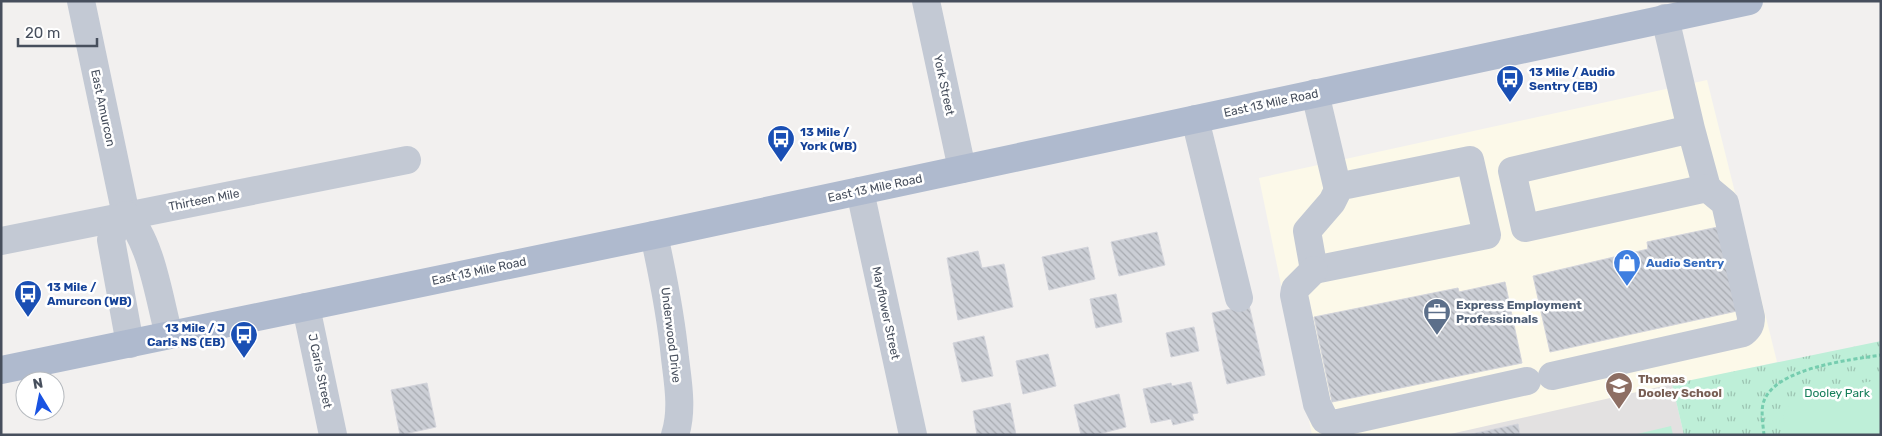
<svg xmlns="http://www.w3.org/2000/svg" width="1882" height="436" font-family="Rubik,sans-serif">
<style>
.commercial{fill:#fcf9e9}
.education{fill:#e3e1e1}
.park{fill:url(#park-tufts)}
.pitch{fill:#beefd8}
.building{fill:url(#building-back-hatch);stroke:#d3d4db}
.lines{fill:none;stroke-linecap:round;stroke-linejoin:round}
.path{stroke:#76cdaf;stroke-width:3;stroke-dasharray:4 2.5;stroke-linecap:butt}
.minor{stroke:#c3c9d4;stroke-width:28}
.major{stroke:#afbace;stroke-width:28}
.labels{text-anchor:middle;dominant-baseline:central;stroke-width:5;stroke-linejoin:round;paint-order:stroke}
.transit-label{font-size:12px;font-weight:bold;fill:#164399;stroke:#fff;text-anchor:start}
.street-label{font-size:12px;fill:#474f5d;stroke:#fff}
.shop-label{font-size:12px;font-weight:bold;fill:#366cbe;stroke:#fff;text-anchor:start}
.service-label{font-size:12px;font-weight:bold;fill:#4e5e75;stroke:#fff;text-anchor:start}
.education-label{font-size:12px;font-weight:bold;fill:#785e54;stroke:#fff;text-anchor:start}
.park-label{font-size:12px;fill:#177f5b;stroke:#fff}
</style>
<defs>
<pattern id="park-tufts" width="24" height="20" patternUnits="userSpaceOnUse" patternTransform="scale(1.25)"><rect width="24" height="20" fill="#beefd8"/><path d="M3 7l-1-3M5 7V3M7 7l1-3M15 17l-1-3M17 17v-4M19 17l1-3" fill="none" stroke="#9cc4b2"/></pattern>
<pattern id="building-back-hatch" width="6" height="6" patternUnits="userSpaceOnUse" patternTransform="scale(1.25)"><rect width="6" height="6" fill="#cbced5"/><path d="M-1 5l2 2M0 0l6 6M5-1l2 2" fill="none" stroke="#a7aab0"/></pattern>
</defs>
<rect width="100%" height="100%" fill="#f2f0ef"/>
<path class="commercial" d="M1707,80L1777,362L1448,435H1312L1259,178Z"/>
<path class="education" d="M1672,384L1684,435H1446Z"/>
<path class="park" d="M1881,341V435H1684L1672,384Z"/>
<g class="pitch">
<path d="M1881,380V435H1786L1783,415L1798,392Z"/>
<path d="M1671,426L1673,435H1633Z"/>
</g>
<g class="building">
<path d="M1718,227L1737,311L1550,352L1533,276L1648,249L1647,242Z"/>
<path d="M1157,232L1165,265L1119,276L1111,242Z"/>
<path d="M1088,247L1095,279L1049,290L1042,257Z"/>
<path d="M978,251L982,268L1004,264L1013,307L958,320L947,258Z"/>
<path d="M1505,282L1522,363L1332,402L1314,317L1458,288L1459,292Z"/>
<path d="M1116,294L1122,322L1096,328L1090,299Z"/>
<path d="M1249,305L1265,375L1227,384L1212,313Z"/>
<path d="M1194,327L1199,351L1171,357L1166,333Z"/>
<path d="M984,336L993,376L962,382L953,343Z"/>
<path d="M1048,354L1056,386L1023,394L1016,361Z"/>
<path d="M1191,382L1198,413L1192,414L1194,420L1173,425L1171,419L1151,423L1143,389L1171,383L1172,386Z"/>
<path d="M427,383L436,427L400,435L391,390Z"/>
<path d="M1119,394L1126,427L1095,435H1081L1074,405Z"/>
<path d="M1010,403L1016,435H977L973,411Z"/>
<path d="M1518,424L1520,435H1467Z"/>
</g>
<g class="lines">
<path class="path" d="M1764,435C1763,425 1761,413 1763,404C1772,368 1850,360 1881,355"/>
<g class="minor">
<path d="M81,1L126,215"/>
<path d="M926,1L962,169"/>
<path d="M1665,18L1691,129L1512,171L1525,228L1707,188L1691,129"/>
<path d="M1315,93L1338,190L1332,202L1307,231L1314,270L1487,235L1470,160L1337,187"/>
<path d="M1195,119L1239,298"/>
<path d="M860,191L913,435"/>
<path d="M654,235C663,276 671,316 675,358C678,383 683,410 675,435"/>
<path d="M1,241L407,160"/>
<path d="M1314,270L1295,289L1294,295L1317,404L1325,420L1334,424L1527,381"/>
<path d="M306,307L333,435"/>
<path d="M130,344L111,240L115,228L126,215C152,242 159,299 169,335"/>
<path d="M1552,376L1743,333C1749,328 1751,325 1751,317L1725,203L1707,188"/>
</g>
<path class="major" d="M1,370L654,235L1749,1"/>
</g>
<defs>
<symbol id="bus-pin" viewBox="-11 -11 22 30"><path d="M0 17L-7.5 6A9.5 9.5 0 1 1 7.5 6Z" fill="#1a4fb4" stroke="#fff"/><path d="M-5-6H5V4H4V6H2V4H-2V6H-4V4H-5ZM-3.5-4V0h7V-4ZM-3.5 1.2v1.5H-2V1.2ZM2 1.2v1.5H3.5V1.2Z" fill="#fff"/></symbol>
<symbol id="shop-pin" viewBox="-11 -11 22 30"><path d="M0 17L-7.5 6A9.5 9.5 0 1 1 7.5 6Z" fill="#3f7fe0" stroke="#fff"/><path d="M-5-2.5h2.3a2.7 3.5 0 0 1 5.4 0H5L5.5 6h-11ZM-1.5-2.5h3a1.5 2.3 0 0 0-3 0Z" fill="#fff"/></symbol>
<symbol id="office-pin" viewBox="-11 -11 22 30"><path d="M0 17L-7.5 6A9.5 9.5 0 1 1 7.5 6Z" fill="#5c6f8a" stroke="#fff"/><path d="M-6-3h4V-5.5h4V-3h4V5H-6ZM-1-4.5V-3h2v-1.5ZM-6 0V1H6V0Z" fill="#fff"/></symbol>
<symbol id="school-pin" viewBox="-11 -11 22 30"><path d="M0 17L-7.5 6A9.5 9.5 0 1 1 7.5 6Z" fill="#8d6e63" stroke="#fff"/><path d="M0-5L7-2L0 1L-7-2ZM-4 1L0 2.5L4 1V4Q0 6-4 4Z" fill="#fff"/></symbol>
</defs>
<g fill-rule="evenodd">
<use href="#bus-pin" x="1494" y="63" width="32" height="43"/>
<use href="#bus-pin" x="765" y="123" width="32" height="43"/>
<use href="#shop-pin" x="1611" y="247" width="32" height="43"/>
<use href="#bus-pin" x="12" y="278" width="32" height="43"/>
<use href="#office-pin" x="1421" y="296" width="32" height="43"/>
<use href="#bus-pin" x="228" y="319" width="32" height="43"/>
<use href="#school-pin" x="1603" y="370" width="32" height="43"/>
</g>
<g class="labels">
<g class="transit-label">
<text x="1529" y="72">13 Mile / Audio<tspan x="1529" dy="14">Sentry (EB)</tspan></text>
<text x="800" y="132">13 Mile /<tspan x="800" dy="14">York (WB)</tspan></text>
<text x="47" y="287">13 Mile /<tspan x="47" dy="14">Amurcon (WB)</tspan></text>
<text x="225" y="328" text-anchor="end">13 Mile / J<tspan x="225" dy="14">Carls NS (EB)</tspan></text>
</g>
<g class="street-label">
<text transform="translate(944 85) rotate(78)">York Street</text>
<text transform="translate(1271 103) rotate(-12)">East 13 Mile Road</text>
<text transform="translate(103 108) rotate(78)">East Amurcon</text>
<text transform="translate(875 188) rotate(-12)">East 13 Mile Road</text>
<text transform="translate(204 200) rotate(-11)">Thirteen Mile</text>
<text transform="translate(479 271) rotate(-12)">East 13 Mile Road</text>
<text transform="translate(886 313) rotate(78)">Mayflower Street</text>
<text transform="translate(671 335) rotate(83)">Underwood Drive</text>
<text transform="translate(320 371) rotate(78)">J Carls Street</text>
</g>
<g class="shop-label">
<text x="1646" y="263">Audio Sentry</text>
</g>
<g class="service-label">
<text x="1456" y="305">Express Employment<tspan x="1456" dy="14">Professionals</tspan></text>
</g>
<g class="education-label">
<text x="1638" y="379">Thomas<tspan x="1638" dy="14">Dooley School</tspan></text>
</g>
<g class="park-label">
<text x="1837" y="393">Dooley Park</text>
</g>
</g>
<rect width="1882" height="436" fill="none" stroke="#474f5d" stroke-width="5"/>
<g transform="translate(40 396) rotate(350)"><circle r="24" fill="#ffffff" stroke="#b5b9be"/>
<path d="M0-4L9 19L0 12L-9 19Z" fill="#1953e2"/>
<text y="-8" font-size="14" font-weight="bold" text-anchor="middle" fill="#474f5d">N</text>
</g>
<path d="M18 38v8h79v-8" fill="none" stroke="#474f5d" stroke-width="2.5"/>
<text x="25" y="38" font-size="15" fill="#474f5d" stroke="#ffffff" stroke-width="4" paint-order="stroke">20 m</text>
</svg>
